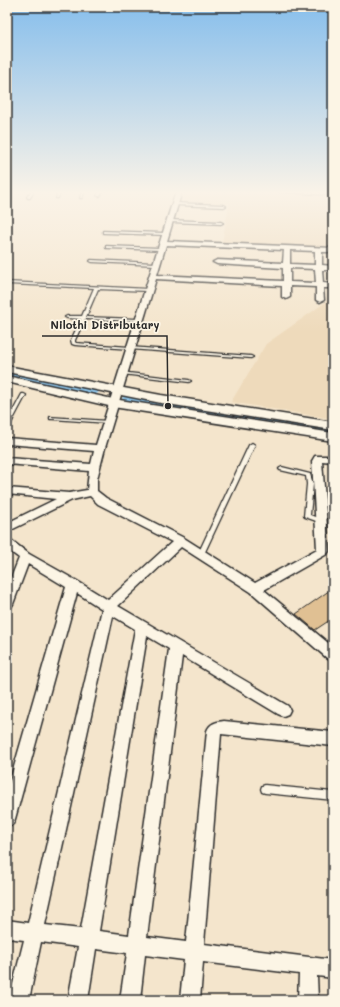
<svg xmlns="http://www.w3.org/2000/svg" width="340" height="1007" font-family="Mali,sans-serif">
<style>
.built{fill:#eedabb}
.lines{fill:none;stroke-linecap:round;stroke-linejoin:round}
.canal{fill:#94cdf3;fill-rule:evenodd}
.building{fill:#e0c093;stroke:#2b2b2b}
.service-casing{stroke:#2b2b2b;stroke-width:2.5}
.minor-casing{stroke:#2b2b2b;stroke-width:3}
.tertiary-casing{stroke:#2b2b2b;stroke-width:3}
.service{fill:#fcf5e5;fill-rule:evenodd}
.minor{fill:#fcf5e5;fill-rule:evenodd}
.tertiary{fill:#fcf5e5;fill-rule:evenodd}
.leader{fill:none;stroke:#2b2b2b;stroke-width:1.5}
.callout-dot{fill:#2b2b2b;stroke:#fcf5e5;stroke-width:1.5}
.callout-label{font-size:11px;text-anchor:middle;font-weight:bold;fill:#2b2b2b;stroke:#fcf5e5;stroke-width:3.5;stroke-linejoin:round;paint-order:stroke}
</style>
<rect width="100%" height="100%" fill="#f4e5cc"/>
<filter id="ink" filterUnits="userSpaceOnUse"><feTurbulence type="fractalNoise" baseFrequency=".025" numOctaves="2"/><feDisplacementMap in="SourceGraphic" scale="8" xChannelSelector="R" yChannelSelector="G"/><feConvolveMatrix kernelMatrix="1 2 1 2 8 2 1 2 1" color-interpolation-filters="sRGB"/></filter>
<g filter="url(#ink)">
<g class="built">
<path d="M186,191H333V227L331,228L332,248L222,243L229,204L182,202Z"/>
<path d="M333,297V419L231,402L266,344Z"/>
</g>
<g class="lines">
<g class="canal">
<path d="M7,371L95,389L99,392L95,395L7,375Z"/>
<path d="M126,395L168,403L333,428V434L168,409L123,400L122,398Z"/>
</g>
</g>
<path class="building" d="M333,588V618L315,630L296,614Z"/>
<g class="lines">
<defs>
<g id="service">
<path d="M31,191H34L30,198H28L27,197Z"/>
<path d="M58,191H61L58,198H56Z"/>
<path d="M82,191H85L82,198H80Z"/>
<path d="M100,191H103L100,196H98L97,195Z"/>
<path d="M267,191H295L333,193V195Z"/>
<path d="M7,198H9L10,199L7,200Z"/>
<path d="M175,203L224,205L226,206L224,207L174,205V203Z"/>
<path d="M170,220L221,222L223,223L221,224L169,222V220Z"/>
<path d="M103,231L165,233L167,234L165,235L104,233H103Z"/>
<path d="M106,246L161,248L163,249L161,250L107,248H106Z"/>
<path d="M91,260L156,263L158,264L156,265L92,262L90,261Z"/>
<path d="M7,282L149,289V291H148L98,289L86,317L138,319L140,320L138,321L85,319L75,340V342L76,343L251,356L253,357L251,358L75,345L72,344L71,340L81,319L67,318L65,317L67,316H82L94,288L7,284Z"/>
<path d="M120,372L189,380L191,381L189,382L122,374L120,373Z"/>
<path d="M22,394H24L26,395L9,427L7,428V422Z"/>
<path d="M50,417L108,421L110,422L108,423L52,419H50Z"/>
<path d="M252,443L255,445L204,554L203,555H199L198,554L249,445Z"/>
<path d="M282,467L310,474L313,484L310,515L323,520L324,521L323,522H319L305,517L304,516L307,484L306,476L280,470L279,469L280,468Z"/>
<path d="M265,785L333,792V800L265,793L262,792L261,789L262,786Z"/>
</g>
<path id="minor" d="M176,191H182L167,241L333,248V252H322V265L333,266V270H322L323,283L333,284V288H323L324,300L320,302L316,300V287L290,286V297L286,299L282,297V286L156,279L105,448L97,479V491L106,498L184,538L255,583L317,549L312,461L315,456H333V462L322,461L329,551L327,554L264,590L333,647V660L328,659L251,592L181,547L118,606L288,706L290,710L288,714L283,716L278,714L182,656L147,937L186,942L207,731C210,723 216,722 224,721L333,732V746L221,734L204,944L333,960V978L317,976L318,1000H298L299,974L203,962L200,1000H180L184,960L145,955L140,1000H120L127,953L96,949L88,1000H68L78,947L41,942L29,1000H9L24,940L7,938V920L28,923L102,609L77,593L15,819L13,824L7,827V791L66,587L28,564L13,604L11,607L7,609V588L19,558L7,549V539L11,540L29,554L77,581L108,600L172,542L98,504L90,496L72,500L7,532V523L56,499L7,494V488L69,493L87,490L89,471L7,464V458L91,464L94,451L7,444V438L96,445ZM166,245L284,250L283,263L217,260L213,262L217,264L283,268V281L157,275ZM290,250L315,251V265L290,264ZM290,268L315,269L316,283L290,282ZM113,616L135,629L81,929L45,925ZM147,636L169,649L129,935L99,931Z"/>
<g id="tertiary">
<path d="M7,366L161,395L333,422V430L161,403L7,372Z"/>
<path d="M7,376L113,399L333,433V441L113,407L7,382Z"/>
</g>
</defs>
<use href="#service" class="service-casing"/>
<use href="#minor" class="minor-casing"/>
<use href="#tertiary" class="tertiary-casing"/>
<use href="#service" class="service"/>
<use href="#minor" class="minor"/>
<use href="#tertiary" class="tertiary"/>
</g>
</g>
<linearGradient id="sky" x2="0" y2="1"><stop stop-color="#86beec"/><stop offset="0.58" stop-color="#faf3e8"/><stop offset="1" stop-color="#faf3e8" stop-opacity="0"/></linearGradient>
<rect width="340" height="332" fill="url(#sky)"/>
<path class="leader" d="M168 406L167 336H42"/>
<circle class="callout-dot" cx="168" cy="406" r="4"/>
<g class="callout-label">
<text x="105" y="329">Nilothi Distributary</text>
</g>
<rect width="340" height="1007" fill="none" stroke="#fcf5e5" stroke-width="24"/>
<rect x="12" y="12" width="316" height="983" fill="none" stroke="#2b2b2b" stroke-width="1.5" filter="url(#ink)"/>
</svg>
